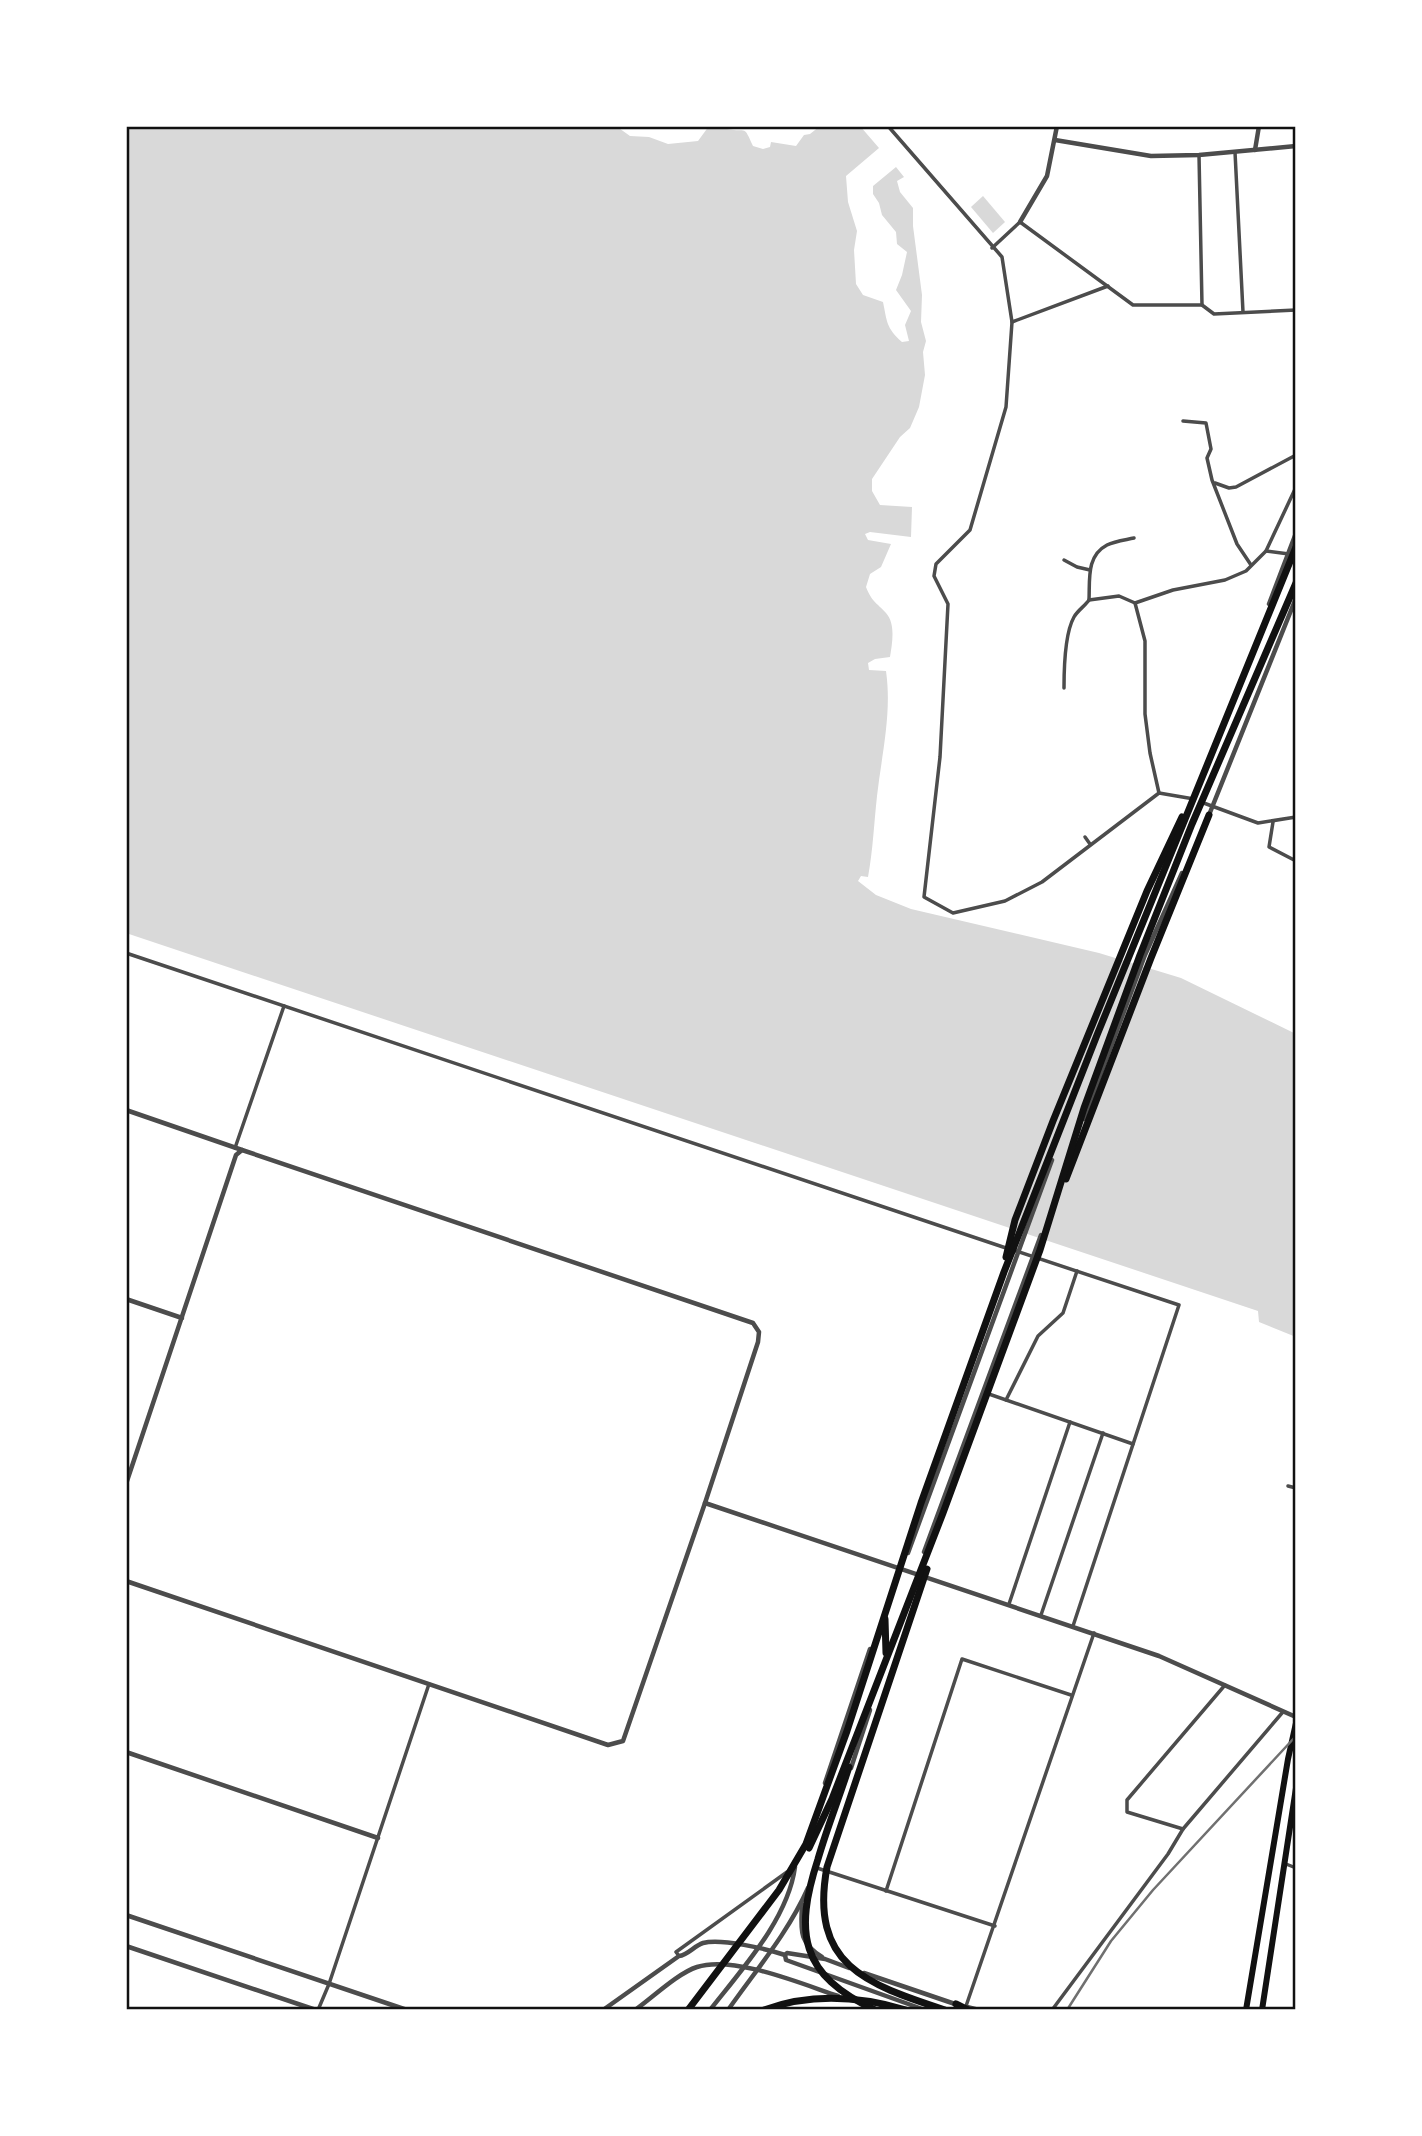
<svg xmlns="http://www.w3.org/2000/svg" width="1422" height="2136" font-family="'DM Sans',sans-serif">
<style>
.water{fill:#d9d9d9}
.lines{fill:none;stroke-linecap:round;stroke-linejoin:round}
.minor{stroke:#4c4c4c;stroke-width:3.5}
.tertiary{stroke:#4c4c4c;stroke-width:4.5}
.trunk{stroke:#111;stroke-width:6}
.motorway{stroke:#111;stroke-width:7}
.rail{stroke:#707070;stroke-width:2.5}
.neatline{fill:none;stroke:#111;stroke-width:2.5}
</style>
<rect width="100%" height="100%" fill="#fff"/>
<g class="water">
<path d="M126,126H616L630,136L649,137L668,144L698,141L709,126C716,126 720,127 727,129C748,133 743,124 753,146L763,149L770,147L771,142L796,146L804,135L810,134L820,126H860L879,148L846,176L848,202L857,231L854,250L856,284L863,295L883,302C887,321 886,328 902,342L909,341L905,325L911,311L896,290L902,275L907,252L897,244L896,232L882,215L879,203L873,194V186L896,167L904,177L897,181L900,192L913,208V226L922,295L921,322L926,341L923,352L925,375L919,407L910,428L900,437L872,479V491L880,505L912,507L911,537L870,532L865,534L868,540L891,544L881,567L870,574L866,587C872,602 876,602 886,613C896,624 892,644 890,657L875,659L868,663L869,670L886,671C892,713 882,753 877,796C874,823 873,850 868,877L861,876L858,881L876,895L911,909L1099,953L1181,978L1296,1034V1337L1259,1322L1258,1311L126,933Z"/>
<path d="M983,196L1005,222L993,233L971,207Z"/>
</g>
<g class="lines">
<g class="minor">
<path d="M888,126L1002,257L1012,322L1006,407L970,530L936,564L934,576L948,604L940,757L924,897L953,913L1005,901L1042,882L1159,793L1194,799"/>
<path d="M1235,152L1243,312"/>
<path d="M1199,155L1202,305"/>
<path d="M992,248L1020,222L1133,305H1202L1214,314L1296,310"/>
<path d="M1012,322L1108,286"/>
<path d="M1183,421L1206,423L1211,449L1207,458L1212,480L1237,544L1251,565"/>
<path d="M1215,483L1229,488L1236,487L1296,455"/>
<path d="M1266,551L1289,554"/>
<path d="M1064,560L1077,567L1090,570"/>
<path d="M1089,600L1119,596L1135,603"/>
<path d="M1064,688C1064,669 1065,633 1074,617C1078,610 1085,606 1089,600C1090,580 1086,556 1107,545C1115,541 1125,540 1134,538"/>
<path d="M1159,793L1150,753L1145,714V641L1135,603L1173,590L1225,580L1246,571L1266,551L1296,487"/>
<path d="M1201,802L1258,823L1296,817"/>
<path d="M1273,822L1269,847L1296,861"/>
<path d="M1085,837L1090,844"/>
<path d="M126,953L1009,1249"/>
<path d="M235,1148L284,1006"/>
<path d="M1016,1251L1179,1305L1073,1626"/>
<path d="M986,1393L1133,1444"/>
<path d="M1006,1400L1038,1336L1063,1313L1077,1271"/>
<path d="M1288,1486L1296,1488"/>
<path d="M1009,1604L1070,1422"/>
<path d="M1041,1615L1103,1433"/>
<path d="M1183,1829L1127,1812V1800L1225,1685"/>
<path d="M1286,1864L1296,1868"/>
<path d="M817,1868L995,1926"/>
<path d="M886,1891L962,1659L1071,1695"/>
<path d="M679,1956L676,1952L787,1872"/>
<path d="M965,2009L1094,1633"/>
<path d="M318,2010L329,1984L429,1684"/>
<path d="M1052,2010L1168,1854L1183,1829L1282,1713"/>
</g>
<g class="tertiary">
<path d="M1055,140L1151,156L1199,155L1296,146"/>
<path d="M1255,150L1259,126"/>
<path d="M1020,222L1047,176L1057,126"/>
<path d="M1269,604L1296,533"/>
<path d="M1209,815L1296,598"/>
<path d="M126,1110L242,1150"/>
<path d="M1084,1119L1145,955L1182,873"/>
<path d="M126,1299L182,1318"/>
<path d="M126,1484L236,1155L242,1150L753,1323L759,1332L758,1342L705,1503L1159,1656L1296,1717"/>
<path d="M924,1552L1041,1235"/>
<path d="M908,1553L1052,1160"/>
<path d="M126,1581L608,1745L623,1741L705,1503"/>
<path d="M126,1752L378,1838"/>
<path d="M851,1768L870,1710"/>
<path d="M825,1783L870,1649"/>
<path d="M802,1904C801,1930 798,1942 822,1957"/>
<path d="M126,1915L407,2010"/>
<path d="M126,1946L316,2010"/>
<path d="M849,1968L825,1959L787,1953L785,1955L786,1960L925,2010"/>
<path d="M864,1973L958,2005"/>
<path d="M967,2007L979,2010"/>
<path d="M603,2010L679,1956C688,1955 694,1946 703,1943C721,1938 767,1949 785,1955"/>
<path d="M635,2010C652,1998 678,1973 697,1967C733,1955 802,1984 838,1996"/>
<path d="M710,2010C742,1969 788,1919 795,1867"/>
<path d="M728,2010C756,1970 788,1933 808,1888"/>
</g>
<g class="trunk">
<path d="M1246,2010L1288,1759L1296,1723"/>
<path d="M1262,2010L1296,1788"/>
</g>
<g class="motorway">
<path d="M1066,1179L1151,958L1209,815"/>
<path d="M1006,1257L1015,1220L1053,1121L1147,891L1182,817"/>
<path d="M927,1569L827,1867C809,1965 866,1984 945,2010"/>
<path d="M885,1619L886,1653"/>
<path d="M849,1767C839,1798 827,1828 818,1859C794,1933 800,1975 875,2010"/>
<path d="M809,1848L832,1799L943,1513L1040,1250L1084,1108L1140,955L1192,824L1296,583"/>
<path d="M956,2004L968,2010"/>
<path d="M688,2010L779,1890L806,1844L847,1731L921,1503L1004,1272L1097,1035L1296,547"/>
<path d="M764,2010C810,1993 859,1996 906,2010"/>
</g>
<path class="rail" d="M1067,2010L1111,1941L1153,1890L1296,1736"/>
</g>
<rect width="1422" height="2136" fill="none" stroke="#ffffff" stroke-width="256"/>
<rect x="128" y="128" width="1166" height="1880" class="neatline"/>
</svg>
